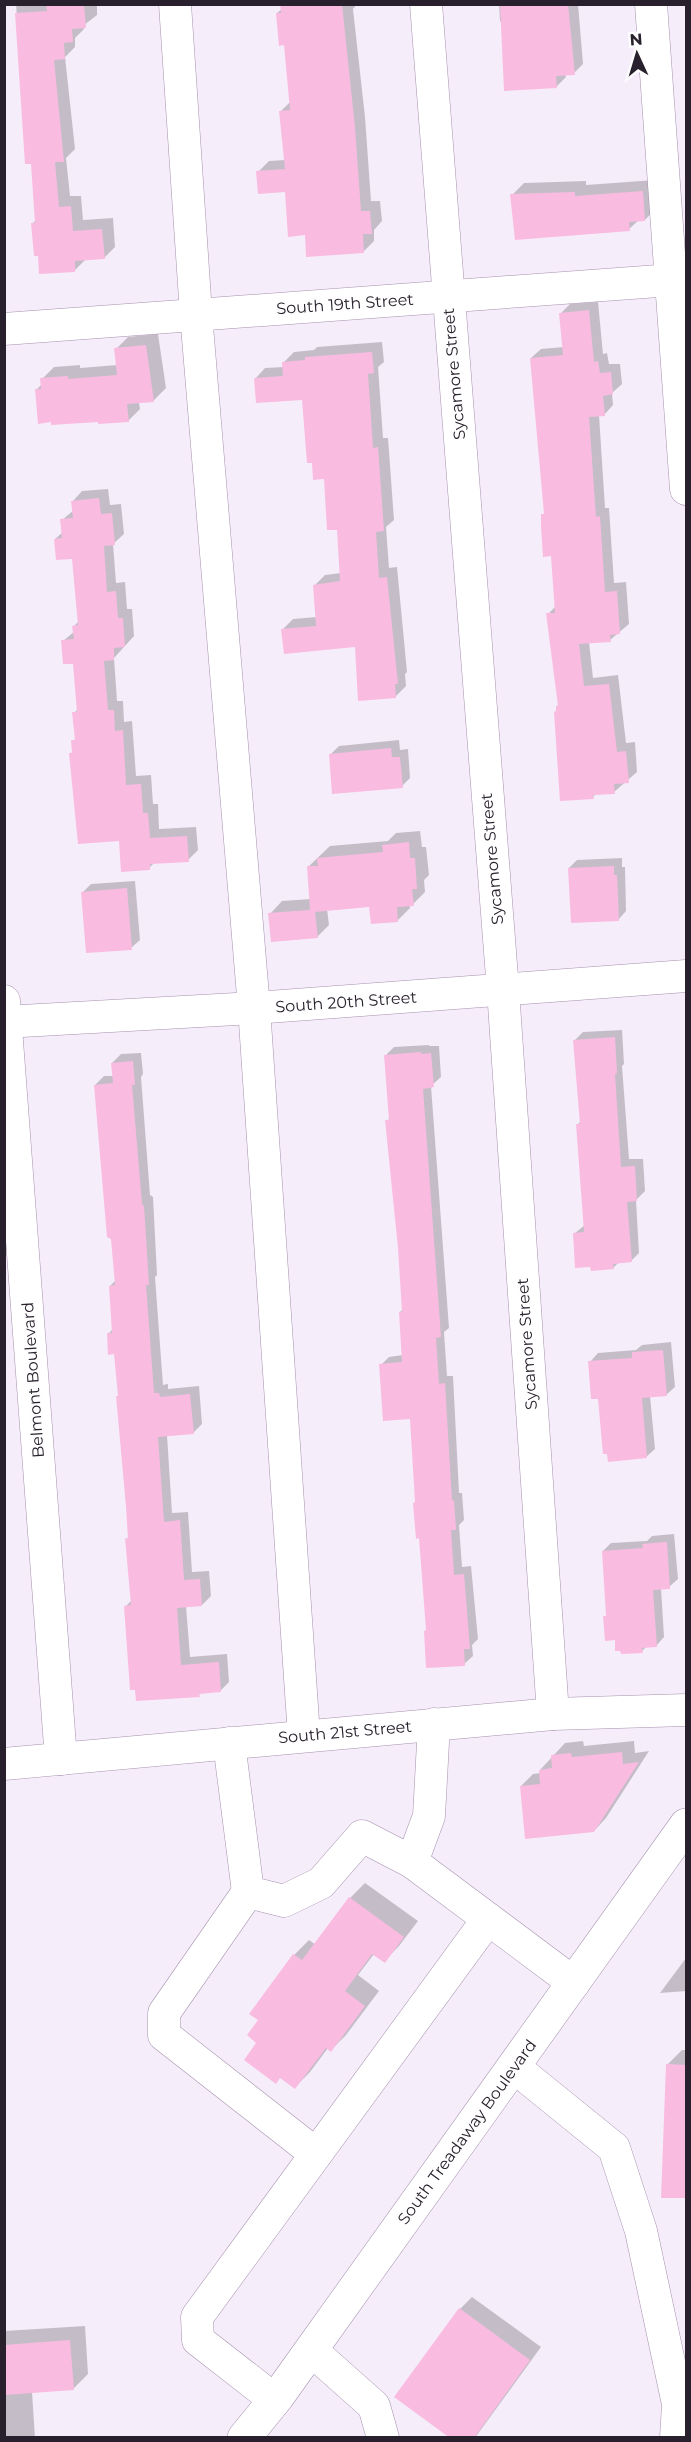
<svg xmlns="http://www.w3.org/2000/svg" width="691" height="2442" font-family="Montserrat,sans-serif">
<style>
.shadow{fill:#0003}
.building{fill:#fabbe1}
.lines{fill:none;stroke-linecap:round;stroke-linejoin:round}
.minor-casing{stroke:#a591af;stroke-width:33}
.major-casing{stroke:#a591af;stroke-width:34}
.minor{stroke:#fff;stroke-width:32}
.major{stroke:#fff;stroke-width:33}
.labels{text-anchor:middle;dominant-baseline:central;stroke-width:5;stroke-linejoin:round;paint-order:stroke}
.street-label{font-size:16px;fill:#28202c;stroke:#fefefe}
</style>
<rect width="100%" height="100%" fill="#f6edfa"/>
<g class="shadow">
<path d="M16,4H97V15L83,26L84,29L75,38V47L65,57L75,149L66,158L70,196H81L83,220L113,218L115,247L104,258L86,259L75,270L39,254L33,223L36,220L32,162L24,114Z"/>
<path d="M281,4H357L353,9L365,117L371,201H380L382,221L374,230V241L364,251L306,234L287,191L258,172L269,161L285,160L281,111L290,102L285,44L277,13L282,9Z"/>
<path d="M499,4H578L583,64L574,73L565,74L566,77L556,87L500,21Z"/>
<path d="M655,180L657,207L645,220H639L629,229L512,195L524,183L586,181V185Z"/>
<path d="M598,302L603,354L607,353L609,364H620L622,384L612,393L613,405L604,415H599L605,508H609L614,583L626,582L629,624L610,640L589,642L593,678L618,675L626,743L635,742L637,772L614,792L597,793L593,797L557,706L559,704L548,614L556,606L553,555L543,515L545,512L531,358L541,349L564,347L561,313L570,304Z"/>
<path d="M158,334L166,388L154,400L139,402L140,409L128,421L99,420L36,390L42,384V379L54,367L80,365V368L117,365L116,349L128,337Z"/>
<path d="M382,342L384,362L378,367L383,438H388L394,520L386,527L389,568L397,567L407,672L405,674L406,686L395,697L357,646L283,629L293,619L317,617L314,586L325,575L341,573L338,528L304,398L255,379L265,368L284,367L283,363L294,352L314,350L317,347Z"/>
<path d="M108,489L110,505L121,504L124,534L113,544L116,583L125,582L127,609H132L134,636L114,658L117,701H123L124,722L132,721L136,776L151,775L153,804H158L159,829L196,827L198,850L188,860L155,862L149,868L120,839L71,753L74,751L73,741L76,738L74,713L78,709L74,662L63,641L75,631L74,626L79,621L73,557L55,539L63,532L62,520L74,510L73,501L82,491Z"/>
<path d="M399,740L400,750L408,749L410,778L402,786L331,754L339,746Z"/>
<path d="M420,831L422,847H426L429,875L424,880L425,892L413,904L410,905V908L398,920L371,906L327,909L329,925L317,937L270,914L282,901L311,899L308,867L330,846L388,841L396,833Z"/>
<path d="M622,858V867H625L626,911L618,920L569,868L577,860Z"/>
<path d="M135,881L140,940L131,948L82,893L91,884Z"/>
<path d="M622,1030L624,1064L622,1066L629,1159H643L645,1191L636,1200L639,1253L631,1261L619,1262L613,1268L575,1233L585,1225L578,1124L581,1121L575,1040L583,1032Z"/>
<path d="M429,1045V1046H439L441,1077L431,1086L449,1328L444,1332L447,1376H453L459,1493H462L464,1520L459,1525L462,1567L471,1566L478,1639L472,1645L473,1656L464,1664L428,1629L411,1418L381,1365L389,1357L403,1355L400,1312L403,1309L393,1166L387,1121L390,1118L386,1055L394,1047Z"/>
<path d="M141,1053L143,1074L141,1077L150,1195L153,1197L157,1275L155,1277L163,1385L168,1384V1389L199,1386L202,1424L193,1433L167,1435L172,1513L188,1512L192,1572L209,1571L211,1596L202,1605L186,1606L190,1657L227,1654L229,1682L220,1691L202,1692L199,1695L126,1606L132,1600L127,1539L129,1536L117,1397L120,1394L116,1353L108,1334L113,1329L110,1286L116,1280L95,1085L104,1076H114L112,1063L121,1054Z"/>
<path d="M671,1342L675,1387L666,1395L650,1396L655,1449L646,1457L599,1397L590,1362L598,1353L636,1350L642,1345Z"/>
<path d="M674,1534L678,1579L669,1587L661,1588L664,1637L656,1646H647L642,1651L616,1638L605,1617L607,1614L603,1551L611,1543L647,1541L652,1536Z"/>
<path d="M583,1741L584,1746L634,1741L635,1753L649,1751L606,1818L594,1831L521,1786L533,1774L541,1773L540,1770L565,1743Z"/>
<path d="M365,1883L418,1921L399,1946L384,1961L374,1954L358,1975L379,1991L346,2035L331,2050L328,2048L310,2072L295,2087L258,2042L260,2020L294,1955L309,1940L316,1945L350,1898Z"/>
<path d="M686,1958V1991L660,1993Z"/>
<path d="M682,2050H686V2197L667,2065Z"/>
<path d="M472,2297L541,2347L477,2435L474,2438H453L460,2309Z"/>
<path d="M85,2326L88,2374L73,2389L32,2392L35,2438H4V2331Z"/>
</g>
<g class="building">
<path d="M46,4H84L86,28L72,29L73,42L64,43L65,59L54,60L64,162H55L59,207L71,206L73,231L102,229L105,259L75,261V272L39,274L38,256H34L31,223H35L31,164H25L15,13L47,11Z"/>
<path d="M280,4H342L355,128L361,211H370L372,234H363L364,253L306,257L305,235L288,237L285,192L258,194L256,171L285,169L279,111L290,110L284,45L279,46L276,13H281Z"/>
<path d="M500,4H568L575,75L556,76L557,88L504,91Z"/>
<path d="M643,191L645,221L629,222L630,231L515,240L510,194L575,192V196Z"/>
<path d="M589,310L594,362L598,361L600,373L611,372L613,394L603,396L605,416L589,417L596,517L600,516L605,592L617,591L620,634L610,635L611,642L579,644L584,686L609,684L617,752L626,751L629,783L614,784L615,794L593,795L594,799L560,801L554,712L556,711V706H558L546,613H555L551,556L543,557L541,527V514H544L530,358L563,355L559,313Z"/>
<path d="M146,345L154,402L127,404L129,422L98,424V422L51,425V422L38,424L35,389H41L40,378L68,376V379L117,375L114,348Z"/>
<path d="M372,352L374,373L368,374L373,448L378,447L384,531L376,532L379,578L387,577L398,684H395L396,698L358,701L355,647L284,654L281,629L316,626L313,585L340,581L337,530H327L324,479L313,480L312,463H307L302,400L256,403L254,378L283,376L282,362L305,360V357Z"/>
<path d="M99,498L101,514L112,513L115,545L104,546L107,592L116,591L118,618H123L124,633L125,647L114,648V660L104,661L108,710H114L115,731L123,730L126,785L141,784L143,813H148L150,838L187,836L189,862L150,864V870L121,872L119,841L78,844L69,753H72L71,740H75L72,712H77L73,664H63L61,640L74,639L72,626L78,625L72,559L56,560L54,539L62,538L60,519L73,518L71,501Z"/>
<path d="M391,748L392,757H400L403,788L332,794L329,754Z"/>
<path d="M409,842L410,858H415L417,889H412L414,906L397,907L398,922L371,924L369,907L315,912L318,938L271,942L268,913L310,910L307,866H318L317,858L383,852L382,845Z"/>
<path d="M614,866V875H617L619,921L571,923L568,868Z"/>
<path d="M127,888L132,950L86,953L81,892Z"/>
<path d="M615,1037L617,1073L615,1074L621,1167L635,1166L637,1201L627,1202L632,1262L613,1264L614,1269L591,1271L590,1267L575,1268L573,1233L584,1232L576,1124H580L573,1040Z"/>
<path d="M421,1052V1054L431,1053L434,1087L423,1089L441,1337L436,1338L439,1384L445,1383L452,1501L454,1500L456,1530H451L454,1575L464,1574L470,1649H464L465,1666L426,1668L424,1631L426,1630L419,1538L416,1539L413,1503L415,1502L410,1419L383,1421L379,1364L402,1362L399,1312H402L398,1248L385,1120H389L384,1055Z"/>
<path d="M133,1061L135,1085H132L142,1204L144,1206L149,1285H146L154,1393H159L160,1397L190,1394L194,1434L158,1437L164,1522L180,1520L184,1580L200,1579L202,1606L177,1608L181,1665L219,1662L221,1692L199,1694L200,1697L136,1701L135,1690H130L124,1606L131,1605L125,1538L128,1539L126,1506L116,1396H118L114,1354L108,1355L107,1333H112L109,1286L115,1285L111,1239L107,1237L94,1085L113,1083L111,1063Z"/>
<path d="M663,1350L667,1396L642,1398L647,1458L608,1462L607,1454H603L598,1399H591L588,1361L632,1358V1352Z"/>
<path d="M667,1542L670,1589L653,1590L657,1647L642,1648L643,1653L621,1654L620,1651H615V1640L605,1641L603,1616H606L602,1551L643,1548L642,1544Z"/>
<path d="M622,1752L623,1764L639,1762L594,1832L525,1839L520,1786L540,1784L539,1770L552,1768L551,1755L571,1753L572,1757Z"/>
<path d="M349,1897L404,1937L385,1963L372,1954L345,1991L365,2006L331,2052L326,2048L295,2089L280,2078L276,2084L244,2060L256,2043L247,2035L258,2020L249,2014L293,1954L302,1960Z"/>
<path d="M666,2064L687,2065V2198H661Z"/>
<path d="M459,2308L530,2360L474,2438H450L394,2397Z"/>
<path d="M70,2340L74,2390L4,2395V2345Z"/>
</g>
<g class="lines">
<defs>
<g id="minor">
<path d="M175,4L196,314L254,1008L304,1736"/>
<path d="M426,4L503,990L553,1714"/>
<path d="M651,4L686,489"/>
<path d="M4,329L686,279"/>
<path d="M4,1001L61,1759"/>
<path d="M4,1022L254,1008L686,976"/>
<path d="M434,1724L429,1816L412,1862L574,1983"/>
<path d="M229,1743L248,1892L284,1901L321,1883L362,1836L412,1862"/>
<path d="M4,1764L553,1714L686,1710"/>
<path d="M248,1892L164,2013V2035L316,2154"/>
<path d="M514,2067L614,2148L641,2231L678,2404L676,2438"/>
<path d="M311,2350L374,2406L383,2438"/>
<path d="M275,2400L198,2340L197,2317L488,1919"/>
</g>
<path id="major" d="M244,2438L278,2396L686,1825"/>
</defs>
<use href="#minor" class="minor-casing"/>
<use href="#major" class="major-casing"/>
<use href="#minor" class="minor"/>
<use href="#major" class="major"/>
</g>
<g class="labels">
<g class="street-label">
<text transform="translate(345 304) rotate(-4)">South 19th Street</text>
<text transform="translate(454 374) rotate(-95)">Sycamore Street</text>
<text transform="translate(492 859) rotate(-95)">Sycamore Street</text>
<text transform="translate(346 1002) rotate(-4)">South 20th Street</text>
<text transform="translate(527 1344) rotate(-94)">Sycamore Street</text>
<text transform="translate(33 1380) rotate(-94)">Belmont Boulevard</text>
<text transform="translate(345 1732) rotate(-5)">South 21st Street</text>
<text transform="translate(467 2132) rotate(-54)">South Treadaway Boulevard</text>
</g>
</g>
<rect width="691" height="2442" fill="none" stroke="#28202c" stroke-width="12"/>
<g transform="translate(637 54) rotate(356)" stroke="#fefefe" stroke-width="4.5" paint-order="stroke">
<path d="M0-4.5L10 22L0 15L-10 22Z" fill="#28202c"/>
<text y="-9" font-size="16" font-weight="bold" text-anchor="middle" fill="#28202c">N</text>
</g>
</svg>
